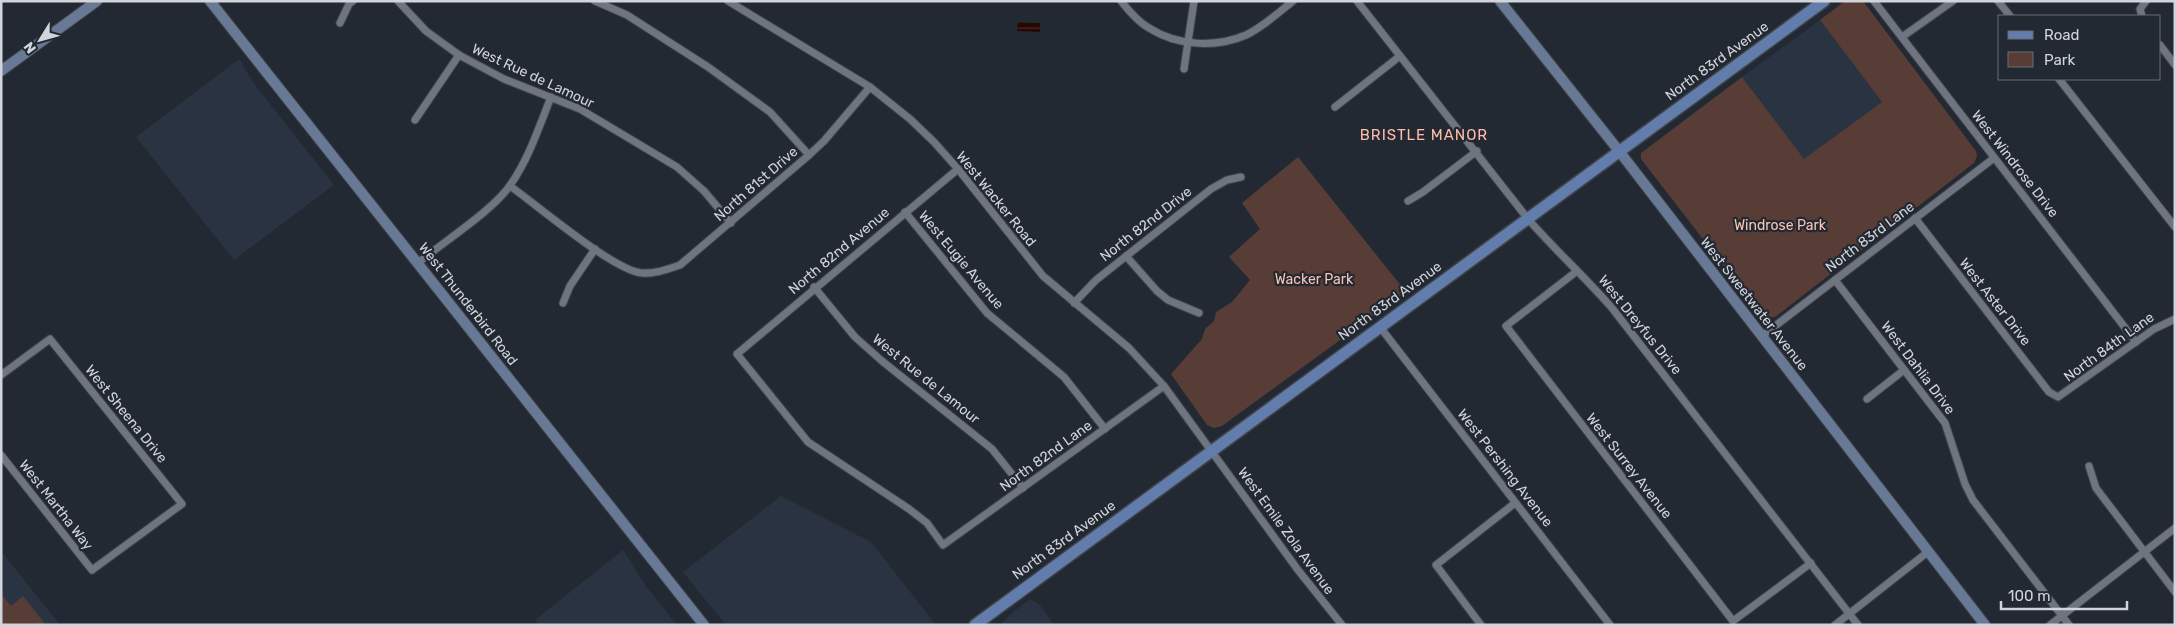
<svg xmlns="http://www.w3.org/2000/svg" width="2176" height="626" font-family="Rubik,sans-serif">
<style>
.built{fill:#2a3341}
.green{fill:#583d36}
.water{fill:url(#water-rules)}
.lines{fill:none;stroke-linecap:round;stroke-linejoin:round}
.street-casing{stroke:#40444c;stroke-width:9}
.secondary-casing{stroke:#40444c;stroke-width:12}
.primary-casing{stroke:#40444c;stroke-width:14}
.street{stroke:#6e7580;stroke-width:7}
.secondary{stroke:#687995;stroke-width:10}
.primary{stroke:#627cab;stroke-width:11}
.labels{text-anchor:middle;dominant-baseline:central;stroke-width:4.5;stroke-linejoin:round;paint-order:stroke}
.street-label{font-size:14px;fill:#d1d4db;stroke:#232932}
.park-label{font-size:14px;fill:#fac3b4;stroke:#232932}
.neighbourhood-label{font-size:15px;letter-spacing:1px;fill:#febcaa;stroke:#232932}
</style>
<defs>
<pattern id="water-rules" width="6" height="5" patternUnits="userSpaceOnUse" patternTransform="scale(1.25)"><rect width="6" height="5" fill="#250802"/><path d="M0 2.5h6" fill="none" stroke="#442b26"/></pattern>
</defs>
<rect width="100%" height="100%" fill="#232932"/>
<g class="built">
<path d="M1820,20L1882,102L1804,160L1742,77Z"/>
<path d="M239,59L255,85L334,185L234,260L136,137Z"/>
<path d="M781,496L871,542L936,625H726L683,572Z"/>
<path d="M623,550L645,585L677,625H539L535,620Z"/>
<path d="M1,551L60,625H1Z"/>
<path d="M1030,599L1040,605L1054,625H1000L1012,613Z"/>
</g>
<g class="green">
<path d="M1845,1H1863L1976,151L1977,156L1974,163L1775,317L1764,318L1641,159V153L1742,77L1804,159L1882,102L1820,20Z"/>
<path d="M1298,157L1406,292L1222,426L1214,428L1207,425L1171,374L1202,339L1205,329L1214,321L1216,312L1232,302L1250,280L1229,257L1260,229L1242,203Z"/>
<path d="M1,594L11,606L23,596L46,625H1Z"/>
</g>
<path class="water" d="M1018,22L1040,23V32L1017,31Z"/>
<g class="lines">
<defs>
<g id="street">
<path d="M398,1L426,31L459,55L504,79L580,109L677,167L704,191L731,223"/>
<path d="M595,1L627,15L708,67L770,112L809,155"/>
<path d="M728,1L870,87L910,119L934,142L958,169L1043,276L1129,348L1164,386L1298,570L1342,625"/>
<path d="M1121,1C1129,11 1138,22 1149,28C1177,46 1216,48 1246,35C1263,27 1278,13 1293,1"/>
<path d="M1357,1L1528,219C1555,250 1585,277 1612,308L1858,625"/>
<path d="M1874,1L2136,342"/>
<path d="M1998,1L2010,16"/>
<path d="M2142,16L2140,9L2146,1"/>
<path d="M340,23L349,4L353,1"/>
<path d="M1902,37L1953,1"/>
<path d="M2160,45L2175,65"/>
<path d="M1184,69L1194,1"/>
<path d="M2059,79L2175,227"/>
<path d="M1335,107L1400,56"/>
<path d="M415,120L459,55"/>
<path d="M958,169L737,354L808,442L909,509L927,523L943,545L1164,386"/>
<path d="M510,186C537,205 614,271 642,273C655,274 668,269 680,265L809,155L824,141L870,87"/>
<path d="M1408,201L1423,192L1477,151"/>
<path d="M905,212L987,313L1064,377L1105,429"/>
<path d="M1915,218L2049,392L2058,397L2154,329L2175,319"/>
<path d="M1126,256L1157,291L1168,300L1199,313"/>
<path d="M418,263C443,242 494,210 511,184C529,158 539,127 551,97"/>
<path d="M1577,271L1506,326L1733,621L1811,563"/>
<path d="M1835,280L1945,423L1965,484L1973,500L2069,625"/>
<path d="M814,287L855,337L882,361L992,449L1023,488"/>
<path d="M563,303L570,286L595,249"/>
<path d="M1074,303L1096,280L1211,189L1227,180L1241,177"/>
<path d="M1380,327L1610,625"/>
<path d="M1762,336L1994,158"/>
<path d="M1,375L50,339L182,504L92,570L1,455"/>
<path d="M1867,399L1904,370"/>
<path d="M2089,466L2096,488L2175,592"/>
<path d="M1481,625L1436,565L1515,503"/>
<path d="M1835,625L1929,551"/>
<path d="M2050,625L2175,528"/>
</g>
<g id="secondary">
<path d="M210,1L704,625"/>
<path d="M1500,1L1619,151L1985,625"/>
<path d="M1,71L97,1"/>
</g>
<path id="primary" d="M975,625L1824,1"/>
</defs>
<use href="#street" class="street-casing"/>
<use href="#secondary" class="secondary-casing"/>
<use href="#primary" class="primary-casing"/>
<use href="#street" class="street"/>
<use href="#secondary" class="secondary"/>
<use href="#primary" class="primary"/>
</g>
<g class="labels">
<g class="street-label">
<text transform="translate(1717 61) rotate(-36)">North 83rd Avenue</text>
<text transform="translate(533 76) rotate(25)">West Rue de Lamour</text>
<text transform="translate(2015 164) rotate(52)">West Windrose Drive</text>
<text transform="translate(756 184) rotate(-41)">North 81st Drive</text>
<text transform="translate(996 199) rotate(51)">West Wacker Road</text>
<text transform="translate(1146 224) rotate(-38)">North 82nd Drive</text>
<text transform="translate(1870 237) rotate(-37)">North 83rd Lane</text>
<text transform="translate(839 251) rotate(-40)">North 82nd Avenue</text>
<text transform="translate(961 260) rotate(50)">West Eugie Avenue</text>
<text transform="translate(1390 301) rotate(-36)">North 83rd Avenue</text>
<text transform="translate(1995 302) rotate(52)">West Aster Drive</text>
<text transform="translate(468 304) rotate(52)">West Thunderbird Road</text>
<text transform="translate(1754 304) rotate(52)">West Sweetwater Avenue</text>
<text transform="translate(1640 325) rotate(51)">West Dreyfus Drive</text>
<text transform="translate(2109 347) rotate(-36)">North 84th Lane</text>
<text transform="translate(1918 368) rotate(53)">West Dahlia Drive</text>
<text transform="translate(926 379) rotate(39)">West Rue de Lamour</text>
<text transform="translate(126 414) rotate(51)">West Sheena Drive</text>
<text transform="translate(1046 456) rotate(-36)">North 82nd Lane</text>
<text transform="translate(1629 466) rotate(52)">West Surrey Avenue</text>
<text transform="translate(1505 468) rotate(52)">West Pershing Avenue</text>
<text transform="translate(56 505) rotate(52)">West Martha Way</text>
<text transform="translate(1286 531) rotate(54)">West Emile Zola Avenue</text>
<text transform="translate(1064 540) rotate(-36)">North 83rd Avenue</text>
</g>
<g class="park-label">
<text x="1780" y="225">Windrose Park</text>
<text x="1314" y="279">Wacker Park</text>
</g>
<g class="neighbourhood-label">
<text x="1424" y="135">BRISTLE MANOR</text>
</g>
</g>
<rect width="2176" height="626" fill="none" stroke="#d1d4db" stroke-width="5"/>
<rect x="1998" y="15" width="162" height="65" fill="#232932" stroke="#696d76"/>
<rect x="2008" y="31" width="25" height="8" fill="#627cab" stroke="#696d76"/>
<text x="2044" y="40" font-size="15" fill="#d1d4db">Road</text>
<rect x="2008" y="52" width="25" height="15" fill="#583d36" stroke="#696d76"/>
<text x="2044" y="65" font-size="15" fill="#d1d4db">Park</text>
<g transform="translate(40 40) rotate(233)" stroke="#232932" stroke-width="4" paint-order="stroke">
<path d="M0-4L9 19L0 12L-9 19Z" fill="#d1d4db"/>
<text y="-8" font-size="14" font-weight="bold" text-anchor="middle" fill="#d1d4db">N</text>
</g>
<path d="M2001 601v8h126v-8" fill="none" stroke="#d1d4db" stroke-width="2.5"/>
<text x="2008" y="601" font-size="15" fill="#d1d4db" stroke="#232932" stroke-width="4" paint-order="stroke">100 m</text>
</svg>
